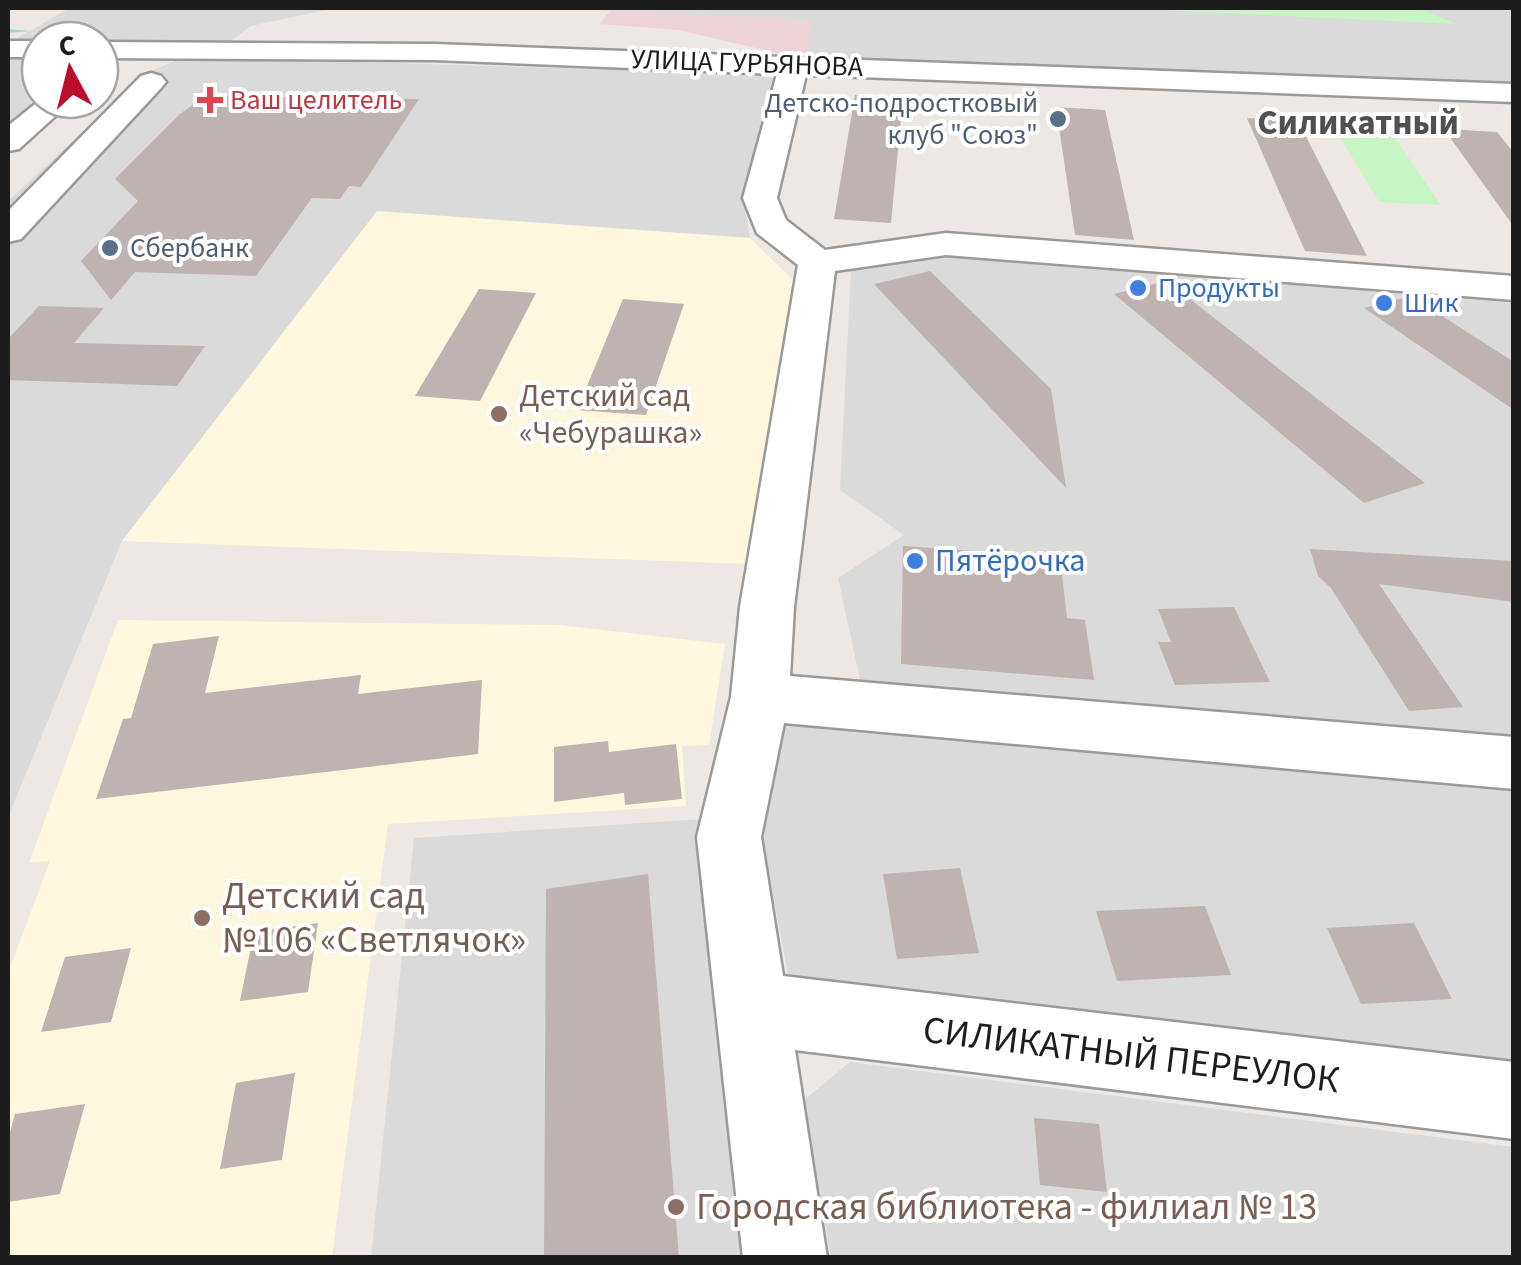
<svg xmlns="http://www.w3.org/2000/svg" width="1521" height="1265" font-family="'Source Sans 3',sans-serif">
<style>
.residential{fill:#dbdada}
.commercial{fill:#edd3d7}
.education{fill:#fdf7dd}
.park{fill:#c7f5c3}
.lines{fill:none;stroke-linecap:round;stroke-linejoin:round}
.stream{fill:#a6d5d8;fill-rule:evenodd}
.building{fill:#beb3b0}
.minor-casing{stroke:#9a9a9a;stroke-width:5}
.minor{fill:#fff;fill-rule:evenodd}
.health-dot{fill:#e0444e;stroke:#fff;stroke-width:4}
.service-dot{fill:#5c6f8a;stroke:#fff;stroke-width:4}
.shop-dot{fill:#3f7fe0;stroke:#fff;stroke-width:4}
.education-dot{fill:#8d6e63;stroke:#fff;stroke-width:4}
.labels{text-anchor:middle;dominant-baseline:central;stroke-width:8;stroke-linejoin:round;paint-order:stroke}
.far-street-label{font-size:28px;fill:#1d1d1d;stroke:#fff}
.far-health-label{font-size:28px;fill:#be3a42;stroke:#fff;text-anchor:start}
.far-service-label{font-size:28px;fill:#4e5e75;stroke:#fff;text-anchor:end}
.far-shop-label{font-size:28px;fill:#366cbe;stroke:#fff;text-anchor:start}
.education-label{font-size:32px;fill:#785e54;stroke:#fff;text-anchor:start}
.shop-label{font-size:32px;fill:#366cbe;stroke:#fff;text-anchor:start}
.far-district-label{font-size:35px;font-weight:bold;fill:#505050;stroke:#fff}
.near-education-label{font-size:38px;fill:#785e54;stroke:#fff;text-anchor:start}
.near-street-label{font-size:38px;fill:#1d1d1d;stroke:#fff}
</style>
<rect width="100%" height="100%" fill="#ede8e3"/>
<g class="residential">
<path d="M70,8H335L251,26L228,43L12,41Z"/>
<path d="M560,8H1513V84L806,57L811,21Z"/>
<path d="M8,57H40V95L8,125Z"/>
<path d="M185,57L767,74L776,82L744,203L750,238L377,212L122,541L8,817V201L146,73Z"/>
<path d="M953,257L1513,303V740L861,684L838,578L904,535L840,490L851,271Z"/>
<path d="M784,716L1513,781V1074L790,985L763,841Z"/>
<path d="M704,819L751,1257L371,1258L414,838Z"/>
<path d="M850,1062L1513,1147V1257H831L803,1101Z"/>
</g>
<path class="commercial" d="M611,10L812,21L806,57L789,56L679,30L599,24Z"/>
<g class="education">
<path d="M377,211L750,238L800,287L750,564L122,541Z"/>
<path d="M118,620L559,625L725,644L709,745L682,746L686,806L388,824L332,1257H8V973L50,861L29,863Z"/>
</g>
<g class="park">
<path d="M1140,8H1418L1457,24L1140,9Z"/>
<path d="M1332,124L1387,127L1441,205L1379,202Z"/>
</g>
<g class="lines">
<path class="stream" d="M8,29L31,31L8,33Z"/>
</g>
<g class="building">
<path d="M855,95L903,98L891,223L834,219Z"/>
<path d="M219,96L419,99L361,187L349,186L340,199L312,198L256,276L135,272L111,300L81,261L138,201L115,179L180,114L198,101Z"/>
<path d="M1056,107L1105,110L1134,240L1075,235Z"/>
<path d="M1247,118L1298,121L1367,256L1305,251Z"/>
<path d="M1444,129L1497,132L1514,153V227Z"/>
<path d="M930,271L1051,389L1066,488L874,284Z"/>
<path d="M1167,281L1425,483L1364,503L1114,294Z"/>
<path d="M479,289L536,293L480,401L415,396Z"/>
<path d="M1411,296L1514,362V410L1364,308Z"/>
<path d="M623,299L684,304L646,415L577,410Z"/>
<path d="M39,306L104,308L74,343L205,346L177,386L8,380V339Z"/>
<path d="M903,546L1060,557L1067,618L1085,620L1094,680L901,664Z"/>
<path d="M1310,549L1514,561V602L1379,584L1463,707L1409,711L1331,588L1318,576Z"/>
<path d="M1234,607L1270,682L1175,685L1158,642H1171L1158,609Z"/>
<path d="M219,636L205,693L361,675L358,694L482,680L478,754L96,799L123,719L131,718L153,644Z"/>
<path d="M608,741L609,752L676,744L682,799L625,805L624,793L554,802V747Z"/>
<path d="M960,868L979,953L897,959L883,874Z"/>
<path d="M648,874L679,1258H544L546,889Z"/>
<path d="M1205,906L1231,975L1117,981L1096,911Z"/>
<path d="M318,923L308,992L240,1001L254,932Z"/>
<path d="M1414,923L1452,999L1361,1004L1327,928Z"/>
<path d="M131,948L111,1022L41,1032L65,957Z"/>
<path d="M295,1073L282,1160L220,1169L236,1083Z"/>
<path d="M85,1104L60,1194L8,1202V1139L15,1114Z"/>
<path d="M1034,1118L1099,1124L1107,1192L1040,1185Z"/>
</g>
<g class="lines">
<defs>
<g id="minor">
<rect x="8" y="41" width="32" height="16"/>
<path d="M100,42L434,44L1514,84V102L806,75L777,198L786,220L825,250L946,233L1514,276V300L946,255L835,271L794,607L790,676L1514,737V789L784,723L761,837L783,976L1514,1062V1139L795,1050L827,1258H743L697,837L731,697L740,607L798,265L757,233L743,198L777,74L434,60L100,58Z"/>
<path d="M151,73L161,76L166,82L161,88L21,239L8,242V211L141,76Z"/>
<path d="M40,100H73L19,149L8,151V126Z"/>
</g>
</defs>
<use href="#minor" class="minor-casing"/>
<use href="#minor" class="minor"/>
</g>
<path class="health-dot" d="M205 85h10v10h10v10h-10v10h-10v-10h-10v-10h10z"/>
<g class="service-dot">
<circle cx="1058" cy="119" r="10"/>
<circle cx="110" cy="248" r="10"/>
</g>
<g class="shop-dot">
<circle cx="1138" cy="288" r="10"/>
<circle cx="1384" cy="303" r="10"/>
<circle cx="915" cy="561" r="10"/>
</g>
<g class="education-dot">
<circle cx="499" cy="414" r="10"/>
<circle cx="202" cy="918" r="10"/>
<circle cx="676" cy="1207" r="10"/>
</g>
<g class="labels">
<g class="far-street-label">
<text transform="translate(747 63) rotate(2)">УЛИЦА ГУРЬЯНОВА</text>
</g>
<g class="far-health-label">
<text x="230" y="100">Ваш целитель</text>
</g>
<g class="far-service-label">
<text x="1038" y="103">Детско-подростковый<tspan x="1038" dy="32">клуб "Союз"</tspan></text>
<text x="130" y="248" text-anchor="start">Сбербанк</text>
</g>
<g class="far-shop-label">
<text x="1158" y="288">Продукты</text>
<text x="1404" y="303">Шик</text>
</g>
<g class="education-label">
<text x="519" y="396">Детский сад<tspan x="519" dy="37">«Чебурашка»</tspan></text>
</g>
<g class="shop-label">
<text x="935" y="561">Пятёрочка</text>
</g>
<g class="far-district-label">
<text x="1358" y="123">Силикатный</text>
</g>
<g class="near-education-label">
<text x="222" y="896">Детский сад<tspan x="222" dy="44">№106 «Светлячок»</tspan></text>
<text x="696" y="1207">Городская библиотека - филиал № 13</text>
</g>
<g class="near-street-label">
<text transform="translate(1131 1055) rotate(7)">СИЛИКАТНЫЙ ПЕРЕУЛОК</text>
</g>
</g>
<rect width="1521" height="1265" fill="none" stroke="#1d1d1d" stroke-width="20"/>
<g transform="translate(70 70) rotate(353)"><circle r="48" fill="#ffffff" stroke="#a5a5a5" stroke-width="2.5"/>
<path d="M0-8L18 38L0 25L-18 38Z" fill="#bc0e2a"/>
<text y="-15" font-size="28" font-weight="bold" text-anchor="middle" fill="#1d1d1d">С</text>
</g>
</svg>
